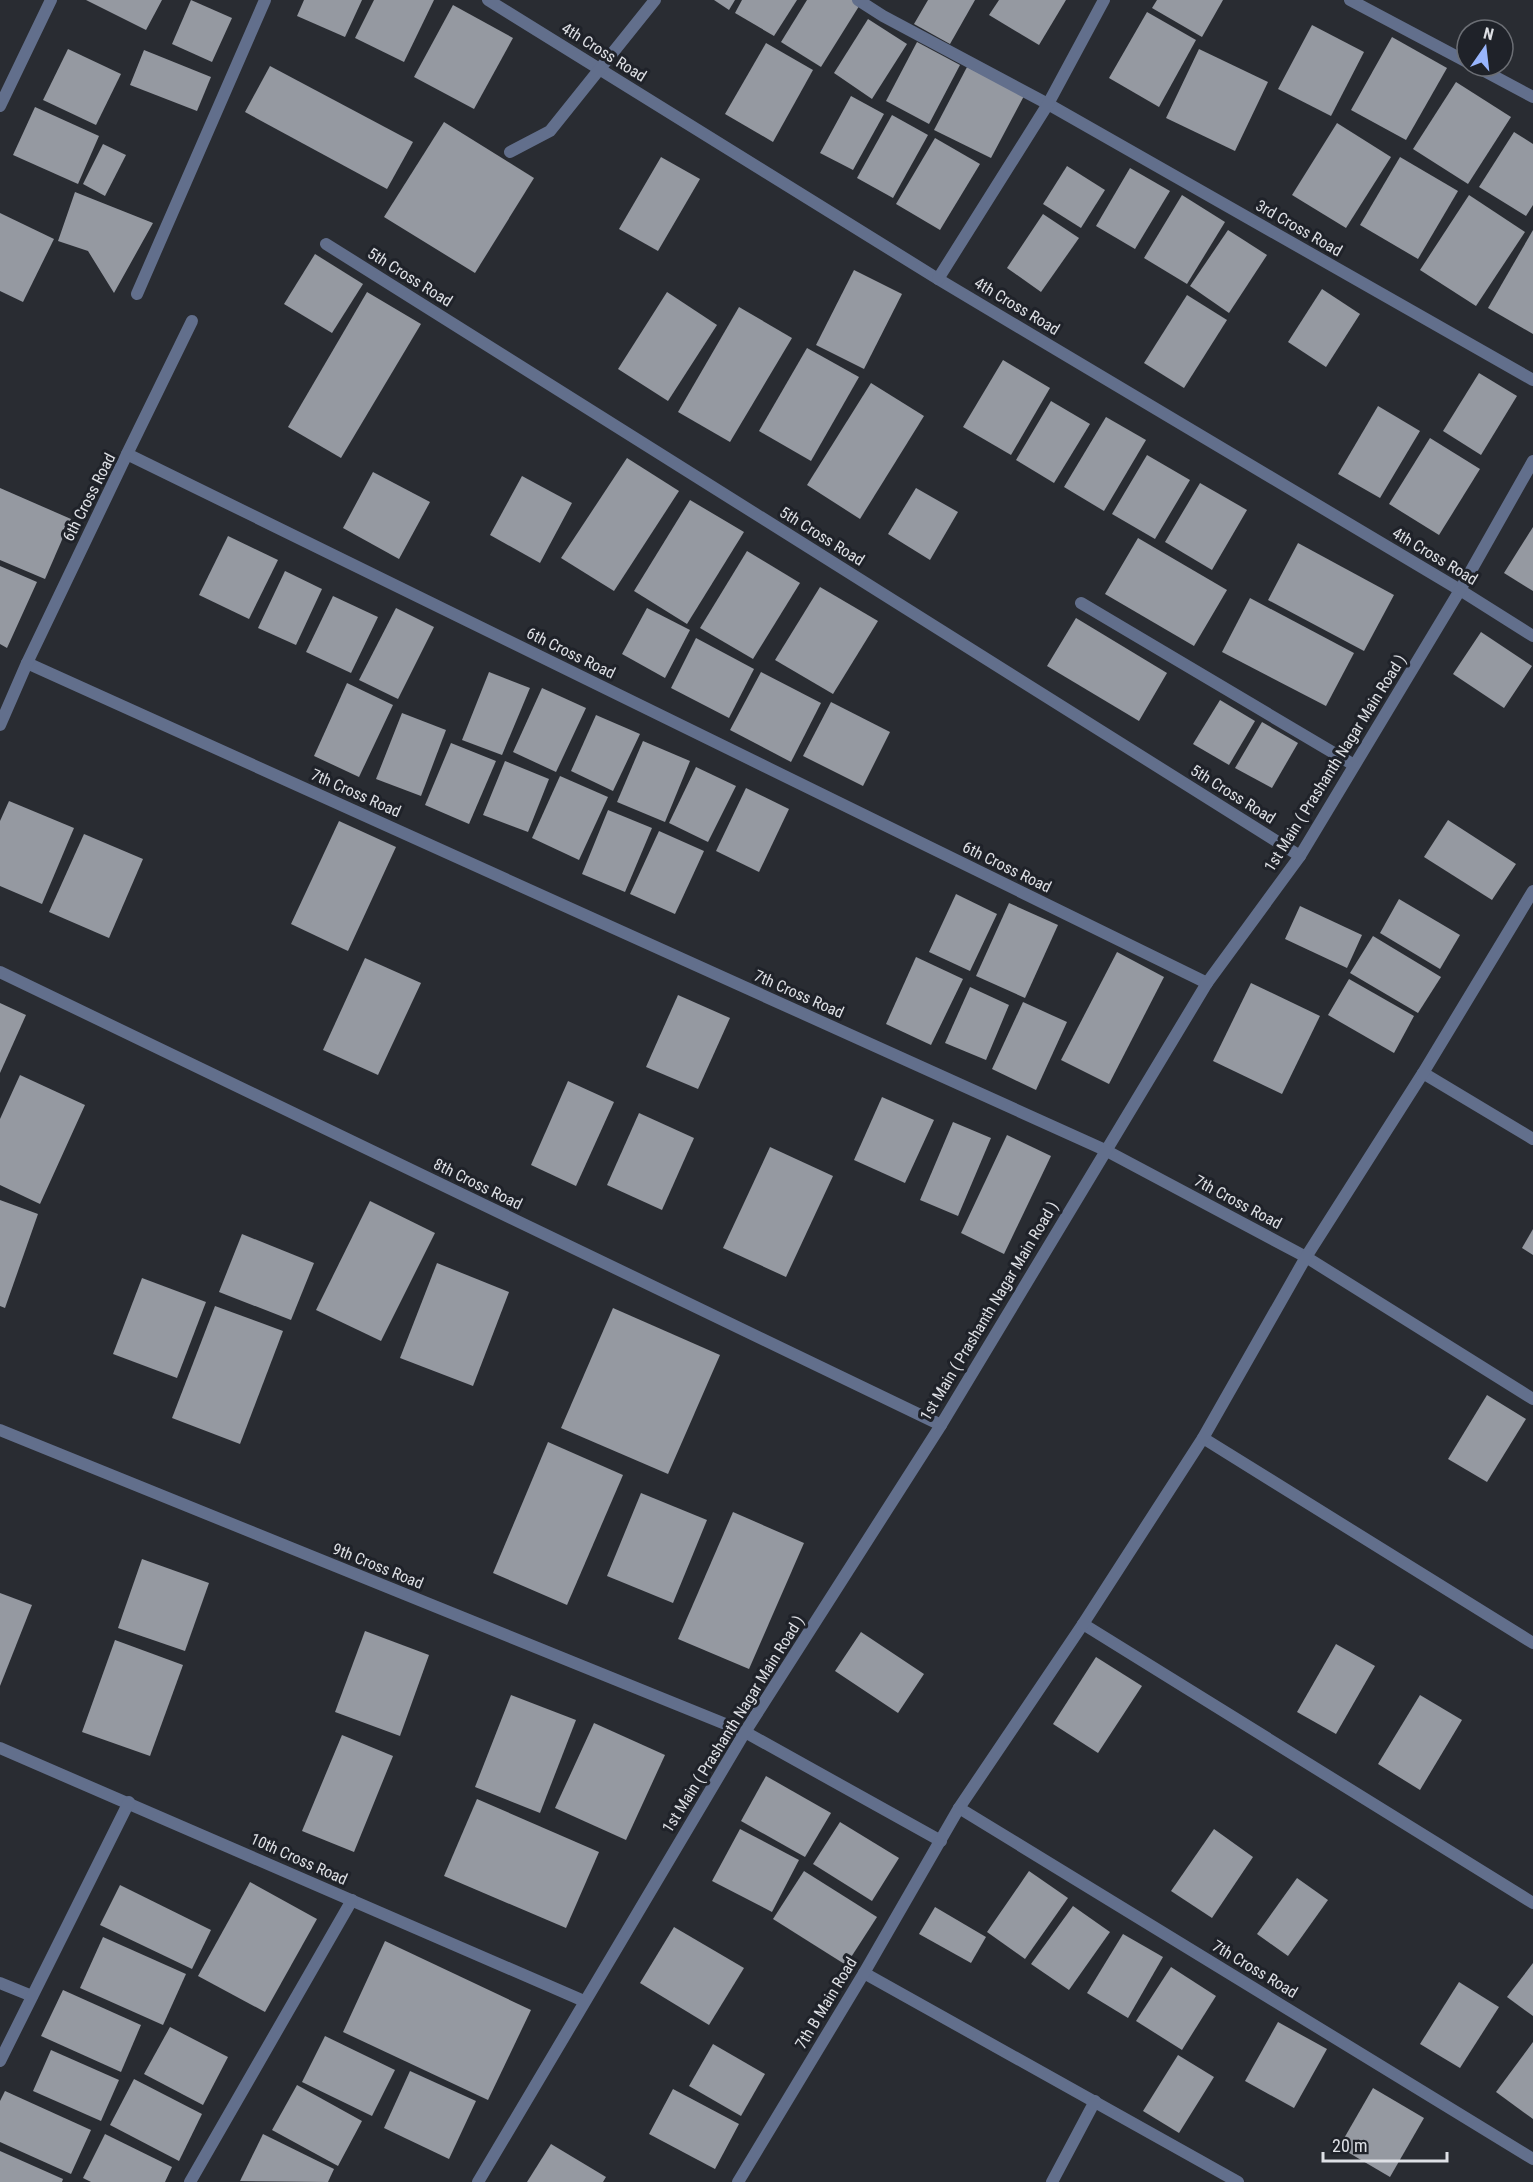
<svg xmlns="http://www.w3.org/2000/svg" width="1533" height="2182" font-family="'Roboto Condensed',sans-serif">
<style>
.building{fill:#9599a1}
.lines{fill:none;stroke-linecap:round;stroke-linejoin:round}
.street{stroke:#626f8c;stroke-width:12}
.labels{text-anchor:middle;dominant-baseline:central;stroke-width:6;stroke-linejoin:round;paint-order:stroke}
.street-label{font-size:16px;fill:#dee0e5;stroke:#1f2229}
</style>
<rect width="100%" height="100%" fill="#292c32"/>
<g class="building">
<path d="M86,0H162L146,30Z"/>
<path d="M191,0L232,18L212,62L172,44Z"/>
<path d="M304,0H362L345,37L297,16Z"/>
<path d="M374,0H434L404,62L355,38Z"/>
<path d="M714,0H735L729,10Z"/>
<path d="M742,0H797L774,36L735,13Z"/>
<path d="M807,0H856L861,3L821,67L781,42Z"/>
<path d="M928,0H975L950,44L914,24Z"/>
<path d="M999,0H1066L1039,45L989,15Z"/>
<path d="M1157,0H1223L1202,37L1152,8Z"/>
<path d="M453,5L513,38L474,109L414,77Z"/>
<path d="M1147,12L1196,40L1159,107L1109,78Z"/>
<path d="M868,19L907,44L872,99L834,73Z"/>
<path d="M1312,25L1364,52L1331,116L1278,89Z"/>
<path d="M1392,37L1447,68L1406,140L1351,110Z"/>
<path d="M917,42L960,65L929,124L886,101Z"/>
<path d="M766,43L813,70L773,142L725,114Z"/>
<path d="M68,49L121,74L96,125L43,100Z"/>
<path d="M1199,49L1268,82L1235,151L1166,118Z"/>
<path d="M144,50L211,77L197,111L130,85Z"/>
<path d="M270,66L413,142L387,189L245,112Z"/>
<path d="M967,67L1024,96L991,158L934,130Z"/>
<path d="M1456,82L1511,117L1468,184L1413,149Z"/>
<path d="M851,96L884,114L853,170L820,153Z"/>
<path d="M35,107L99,136L78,184L13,155Z"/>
<path d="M892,115L928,135L893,198L857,178Z"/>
<path d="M444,122L534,178L475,273L384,217Z"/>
<path d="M1337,123L1391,157L1346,228L1292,195Z"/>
<path d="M1514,132L1533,144V205L1526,216L1479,187Z"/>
<path d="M935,138L980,164L940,230L896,204Z"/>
<path d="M103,144L126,155L105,196L83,184Z"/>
<path d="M661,157L700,179L658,251L619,229Z"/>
<path d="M1400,157L1458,191L1418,259L1360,225Z"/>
<path d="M1067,166L1105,190L1081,228L1043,204Z"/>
<path d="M1130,168L1170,191L1135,249L1096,226Z"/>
<path d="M75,192L153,223L114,293L88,251L58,241Z"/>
<path d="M1182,195L1225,222L1187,284L1144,258Z"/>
<path d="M1469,195L1525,232L1476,306L1420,270Z"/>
<path d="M0,213L54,239L23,302L0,291Z"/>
<path d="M1043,214L1079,238L1041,292L1007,268Z"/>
<path d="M1228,230L1267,255L1229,313L1190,286Z"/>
<path d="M1533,230V334L1488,308Z"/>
<path d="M315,254L363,284L332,333L284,304Z"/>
<path d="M854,270L902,294L864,369L816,345Z"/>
<path d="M1322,289L1360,314L1326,367L1288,342Z"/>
<path d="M367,292L421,324L341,458L288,427Z"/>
<path d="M667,292L717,325L668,401L618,369Z"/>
<path d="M1187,295L1227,320L1184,388L1144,363Z"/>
<path d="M739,307L792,338L730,442L678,412Z"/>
<path d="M807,348L859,377L811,461L759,431Z"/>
<path d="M1003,360L1050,388L1011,455L963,427Z"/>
<path d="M1479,373L1517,396L1481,455L1443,431Z"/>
<path d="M871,383L924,416L860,519L807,485Z"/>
<path d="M1051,401L1090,424L1054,483L1016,460Z"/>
<path d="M1378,406L1420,431L1380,498L1338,474Z"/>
<path d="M1106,417L1146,440L1104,511L1064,487Z"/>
<path d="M1430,438L1480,469L1439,535L1389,504Z"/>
<path d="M1147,455L1190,480L1155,539L1112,514Z"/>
<path d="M627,458L679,491L614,591L561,558Z"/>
<path d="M373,472L430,502L399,559L343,528Z"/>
<path d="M522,476L572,503L540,563L490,535Z"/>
<path d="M1200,483L1247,510L1212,570L1165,542Z"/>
<path d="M0,488L71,519L45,579L0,560Z"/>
<path d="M916,488L958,512L930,560L888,534Z"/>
<path d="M690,500L744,532L687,624L634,591Z"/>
<path d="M1533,527V591L1504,573Z"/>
<path d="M228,536L278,560L249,619L199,595Z"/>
<path d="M1138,538L1227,590L1194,646L1105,594Z"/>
<path d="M1298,543L1394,595L1364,651L1268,600Z"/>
<path d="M747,551L800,583L753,659L700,628Z"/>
<path d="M0,566L37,582L7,648L0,644Z"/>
<path d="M285,571L322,589L296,645L258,628Z"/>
<path d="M820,587L878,621L833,694L775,660Z"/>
<path d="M333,596L378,617L351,673L306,652Z"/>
<path d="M1250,598L1354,653L1326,706L1222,652Z"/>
<path d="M396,608L434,627L398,699L359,680Z"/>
<path d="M647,608L690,630L665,678L622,654Z"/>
<path d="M1076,618L1167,673L1139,721L1047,666Z"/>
<path d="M1481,632L1532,666L1504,708L1453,674Z"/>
<path d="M696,638L754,669L729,718L671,688Z"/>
<path d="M489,672L530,688L502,755L462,740Z"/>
<path d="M761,672L821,703L791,762L730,730Z"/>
<path d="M347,683L393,705L359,777L314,756Z"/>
<path d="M542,688L586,708L556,772L513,752Z"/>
<path d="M1220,700L1255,721L1229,765L1193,744Z"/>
<path d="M831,702L890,732L863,786L803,756Z"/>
<path d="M402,713L446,730L421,796L376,779Z"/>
<path d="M596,715L640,734L613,791L571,771Z"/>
<path d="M1262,722L1298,743L1272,788L1235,768Z"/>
<path d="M643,741L690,761L665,822L617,802Z"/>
<path d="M451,743L496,761L469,824L425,805Z"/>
<path d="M505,761L549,779L528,832L483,815Z"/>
<path d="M696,767L736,786L708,842L669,823Z"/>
<path d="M560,776L608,797L579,860L532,838Z"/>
<path d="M746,788L789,809L759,872L716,851Z"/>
<path d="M9,801L74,828L42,904L0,886V821Z"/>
<path d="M608,810L652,828L625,892L582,874Z"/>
<path d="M1448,820L1516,864L1492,900L1424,857Z"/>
<path d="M339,821L396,847L348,951L291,924Z"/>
<path d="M659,831L704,851L675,914L630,894Z"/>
<path d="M84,834L143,859L109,938L49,912Z"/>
<path d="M956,894L997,914L970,971L929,952Z"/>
<path d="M1399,899L1460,935L1440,969L1380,933Z"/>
<path d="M1009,903L1058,925L1025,998L976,976Z"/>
<path d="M1300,906L1362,935L1347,968L1285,939Z"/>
<path d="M1373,936L1441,977L1418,1013L1350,973Z"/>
<path d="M1117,952L1164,977L1109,1084L1061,1060Z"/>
<path d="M916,957L963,979L931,1045L886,1024Z"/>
<path d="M365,958L421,983L378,1075L323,1050Z"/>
<path d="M1349,979L1414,1016L1394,1053L1328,1015Z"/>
<path d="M1251,983L1320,1016L1282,1094L1213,1061Z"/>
<path d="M970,987L1009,1005L986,1060L945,1043Z"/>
<path d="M678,995L730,1018L698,1089L646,1067Z"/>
<path d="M1023,1002L1067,1022L1036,1090L992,1069Z"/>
<path d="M0,1003L26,1015L0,1073Z"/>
<path d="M20,1075L85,1105L40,1204L0,1185V1119Z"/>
<path d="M568,1081L614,1102L576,1186L531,1165Z"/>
<path d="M882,1097L934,1120L905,1183L854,1160Z"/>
<path d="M639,1113L694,1138L662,1210L607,1185Z"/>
<path d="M953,1122L991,1138L958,1216L920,1200Z"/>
<path d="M1007,1135L1051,1156L1004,1254L961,1233Z"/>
<path d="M770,1147L833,1176L786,1277L723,1248Z"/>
<path d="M0,1200L38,1214L5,1308L0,1306Z"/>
<path d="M370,1201L435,1233L381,1341L316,1310Z"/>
<path d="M1533,1229V1255L1522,1248Z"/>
<path d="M242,1234L314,1263L291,1320L219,1292Z"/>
<path d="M437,1263L509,1292L473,1386L400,1358Z"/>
<path d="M142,1278L206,1302L177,1378L113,1354Z"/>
<path d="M215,1306L283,1331L240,1444L172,1418Z"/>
<path d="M613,1308L720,1355L668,1474L561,1428Z"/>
<path d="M1487,1395L1526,1419L1487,1482L1448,1459Z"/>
<path d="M548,1442L623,1475L567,1605L493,1573Z"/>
<path d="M641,1493L707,1520L673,1603L607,1576Z"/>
<path d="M733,1512L804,1543L749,1669L678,1639Z"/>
<path d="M142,1559L209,1583L185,1651L118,1628Z"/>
<path d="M0,1593L32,1605L0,1686Z"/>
<path d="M365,1631L429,1655L400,1736L335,1712Z"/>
<path d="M861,1632L924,1674L898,1713L835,1671Z"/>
<path d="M115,1640L183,1665L150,1756L82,1732Z"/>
<path d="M1336,1644L1375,1666L1336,1734L1297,1712Z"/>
<path d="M1096,1657L1142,1686L1098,1753L1053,1724Z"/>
<path d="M511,1695L576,1720L540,1813L475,1787Z"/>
<path d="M1420,1695L1462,1720L1420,1790L1378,1764Z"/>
<path d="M594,1723L665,1755L626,1840L555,1808Z"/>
<path d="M342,1735L393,1756L354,1852L302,1831Z"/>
<path d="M766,1776L831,1813L805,1857L741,1821Z"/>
<path d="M477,1799L599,1852L566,1928L444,1876Z"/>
<path d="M840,1822L899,1858L872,1901L813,1864Z"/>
<path d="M740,1829L799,1860L772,1912L712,1881Z"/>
<path d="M1214,1829L1253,1857L1212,1918L1171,1891Z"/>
<path d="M804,1871L877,1917L846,1965L773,1919Z"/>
<path d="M1029,1871L1068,1898L1025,1959L987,1932Z"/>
<path d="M1297,1878L1328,1900L1288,1956L1257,1934Z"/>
<path d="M250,1882L317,1919L265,2012L198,1976Z"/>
<path d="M120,1885L211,1930L192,1969L100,1925Z"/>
<path d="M1073,1906L1110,1932L1069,1990L1031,1964Z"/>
<path d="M935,1907L986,1937L971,1963L919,1934Z"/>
<path d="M674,1927L744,1968L709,2025L640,1983Z"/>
<path d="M1123,1934L1163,1957L1128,2018L1087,1993Z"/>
<path d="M103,1937L186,1974L163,2025L80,1988Z"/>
<path d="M385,1941L531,2010L488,2100L343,2032Z"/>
<path d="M1533,1963V2016L1507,1997Z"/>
<path d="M1171,1967L1216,1996L1182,2050L1136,2021Z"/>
<path d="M1459,1982L1499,2007L1460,2068L1420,2044Z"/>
<path d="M63,1990L141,2025L121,2072L41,2036Z"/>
<path d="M1278,2022L1327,2049L1294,2108L1245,2081Z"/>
<path d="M170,2027L228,2057L203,2105L144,2074Z"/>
<path d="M325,2036L395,2070L372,2116L302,2082Z"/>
<path d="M1533,2042V2119L1496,2092Z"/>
<path d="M713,2044L765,2074L741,2116L689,2086Z"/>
<path d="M51,2050L119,2080L101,2121L33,2091Z"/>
<path d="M1178,2055L1214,2077L1179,2133L1143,2111Z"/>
<path d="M410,2071L476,2101L449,2159L384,2128Z"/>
<path d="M134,2079L202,2114L179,2161L110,2125Z"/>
<path d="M297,2085L362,2121L338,2166L272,2130Z"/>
<path d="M1373,2088L1424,2118L1390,2177L1339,2147Z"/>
<path d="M673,2089L739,2124L715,2169L649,2134Z"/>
<path d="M5,2091L91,2130L71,2174L0,2142V2101Z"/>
<path d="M105,2134L172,2167L165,2182H91L83,2178Z"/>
<path d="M263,2134L334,2169L328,2182L240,2181Z"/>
<path d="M551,2144L606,2177L603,2182H527Z"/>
<path d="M0,2151L63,2179L62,2182H0Z"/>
</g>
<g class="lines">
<g class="street">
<path d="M488,0L938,279L1460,590L1533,636"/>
<path d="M858,0L883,16L1048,104L1533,380"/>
<path d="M1350,0L1467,62"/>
<path d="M1475,66L1533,97"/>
<path d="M0,106L51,0"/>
<path d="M510,152L550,131L655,0"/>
<path d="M326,244L1300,856"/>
<path d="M938,279L1048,104L1104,0"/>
<path d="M137,294L265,0"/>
<path d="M127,454L192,321"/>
<path d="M1081,603L1354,765"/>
<path d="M27,663L1105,1150L1306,1257L1533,1399"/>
<path d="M0,725L27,663L127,454L1207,983"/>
<path d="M0,972L941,1425"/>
<path d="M1423,1073L1533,1139"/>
<path d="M0,1430L745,1732L941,1841"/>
<path d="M1203,1438L1533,1643"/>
<path d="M1083,1624L1533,1903"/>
<path d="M0,1748L584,2001"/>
<path d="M959,1808L1533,2159"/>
<path d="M864,1973L1238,2182"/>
<path d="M0,1983L32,1996"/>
<path d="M0,2061L129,1802"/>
<path d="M190,2182L352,1900"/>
<path d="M478,2182L745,1732L941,1425L1207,983L1300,856L1460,590L1533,461"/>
<path d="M738,2182L864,1973L959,1808L1083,1624L1203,1438L1306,1257L1423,1073L1533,891"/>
<path d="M1052,2182L1095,2101"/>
</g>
</g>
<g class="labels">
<g class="street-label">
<text transform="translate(604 52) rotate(32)">4th Cross Road</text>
<text transform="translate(1299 228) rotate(30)">3rd Cross Road</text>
<text transform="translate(410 277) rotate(32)">5th Cross Road</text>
<text transform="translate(1017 306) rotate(31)">4th Cross Road</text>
<text transform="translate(89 497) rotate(-63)">6th Cross Road</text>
<text transform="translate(822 536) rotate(32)">5th Cross Road</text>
<text transform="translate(1435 556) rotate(31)">4th Cross Road</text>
<text transform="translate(571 653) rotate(26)">6th Cross Road</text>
<text transform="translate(1335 763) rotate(-58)">1st Main ( Prashanth Nagar Main Road )</text>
<text transform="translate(356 793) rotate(24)">7th Cross Road</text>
<text transform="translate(1233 794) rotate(32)">5th Cross Road</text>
<text transform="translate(1007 867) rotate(26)">6th Cross Road</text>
<text transform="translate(799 994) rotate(24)">7th Cross Road</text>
<text transform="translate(478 1184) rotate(26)">8th Cross Road</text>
<text transform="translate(1238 1202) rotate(28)">7th Cross Road</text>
<text transform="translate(989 1311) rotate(-59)">1st Main ( Prashanth Nagar Main Road )</text>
<text transform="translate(378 1566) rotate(22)">9th Cross Road</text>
<text transform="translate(733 1724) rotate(-58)">1st Main ( Prashanth Nagar Main Road )</text>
<text transform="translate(299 1859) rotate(24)">10th Cross Road</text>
<text transform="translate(1255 1969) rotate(31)">7th Cross Road</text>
<text transform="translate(826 2003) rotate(-59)">7th B Main Road</text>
</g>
</g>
<g transform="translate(1485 48) rotate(14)"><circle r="28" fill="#1f2229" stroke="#6b6e74" stroke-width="1.5"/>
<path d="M0-4.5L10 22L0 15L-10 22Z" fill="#98b5fd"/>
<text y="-9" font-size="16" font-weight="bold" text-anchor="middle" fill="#dee0e5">N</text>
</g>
<path d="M1323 2152v9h124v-9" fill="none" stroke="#dee0e5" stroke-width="3"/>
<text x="1332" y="2152" font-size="18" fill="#dee0e5" stroke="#1f2229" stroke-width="4.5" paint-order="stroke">20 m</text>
</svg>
